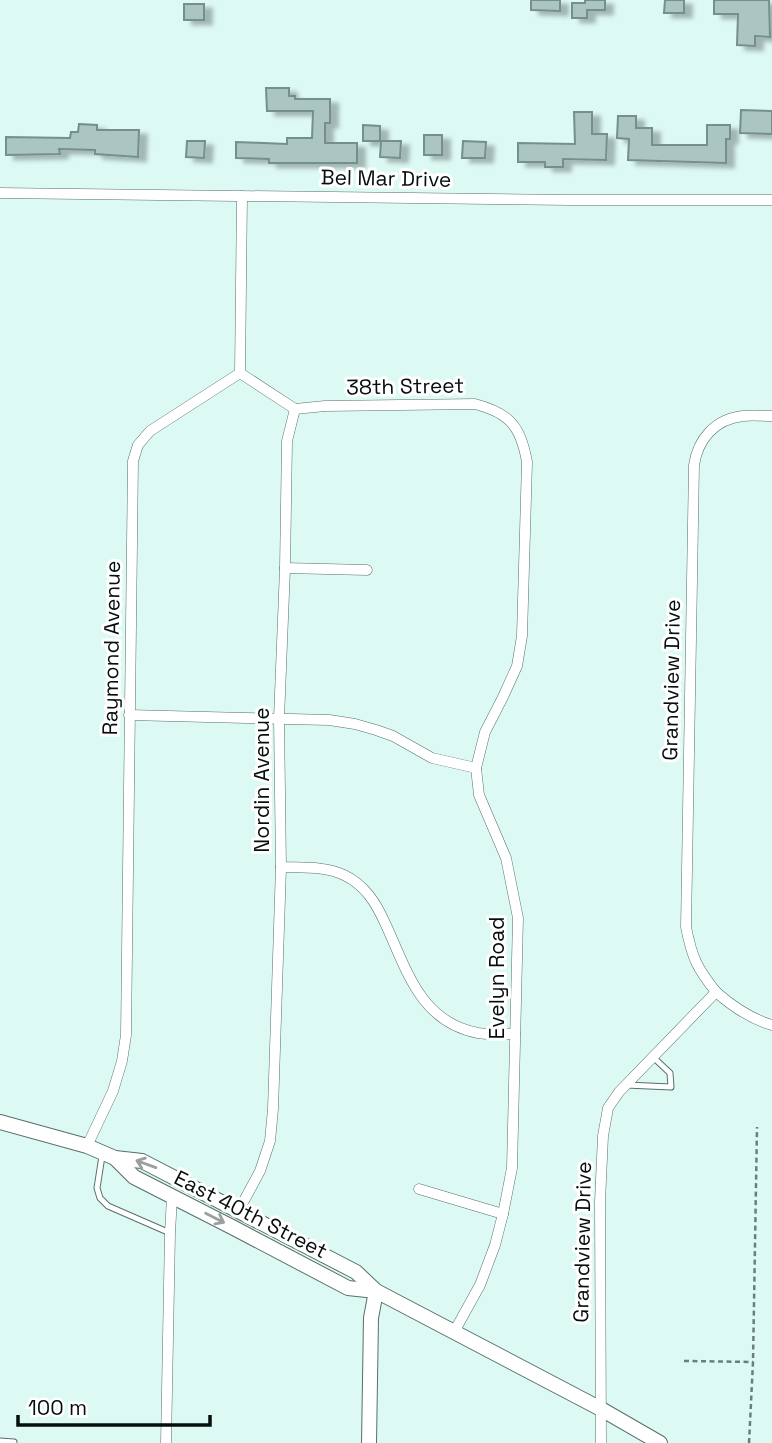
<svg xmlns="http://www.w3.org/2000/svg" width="772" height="1443" font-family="'Space Grotesk',sans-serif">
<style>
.building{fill:#abc6c1;stroke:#758f8a;stroke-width:2;filter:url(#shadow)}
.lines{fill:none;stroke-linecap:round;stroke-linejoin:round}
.lane-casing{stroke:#57706b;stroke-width:7}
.street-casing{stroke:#57706b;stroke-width:11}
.secondary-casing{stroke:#57706b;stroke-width:16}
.path{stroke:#6c7e7b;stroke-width:2.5;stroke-dasharray:5 3.5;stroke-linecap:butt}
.lane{stroke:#fff;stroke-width:5}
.street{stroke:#fff;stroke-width:10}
.secondary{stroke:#fff;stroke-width:14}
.oneway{stroke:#9b9f9e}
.labels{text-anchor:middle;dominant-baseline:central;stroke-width:6;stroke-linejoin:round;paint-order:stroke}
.street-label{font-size:21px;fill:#050e0d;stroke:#fff}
</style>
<defs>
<filter id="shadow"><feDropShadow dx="8" dy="4.5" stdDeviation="2" flood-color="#0004"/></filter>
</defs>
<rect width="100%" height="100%" fill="#ddf9f4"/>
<g class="building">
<path d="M531,0H560V11L531,10Z"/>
<path d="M585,0H605V10H587V18H572V3H585Z"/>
<path d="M665,0H684V13H664Z"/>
<path d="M714,0H769L770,37L755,36V46L737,45L738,14H714Z"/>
<rect x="184" y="4" width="20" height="16"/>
<path d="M266,88H289V96H295V99H330V123H325V143H357V163H269V159L236,158V142L287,144V138H312L313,111H267Z"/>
<path d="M741,110L772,111V134L740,133Z"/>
<path d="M574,112H592V134H607L606,160L563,159V167H545V162H518V143L575,144Z"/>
<path d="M618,116H636V128H652V145H707V125H730V139H726V163L628,160L629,139L617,138Z"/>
<path d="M79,124L97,125V130H139L138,157L95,154V150L59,149L60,154L6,155V137L70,138L71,132H78Z"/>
<path d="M363,125L380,126V141H363Z"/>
<rect x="424" y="135" width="18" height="20"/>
<path d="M187,141H205L204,158L186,157Z"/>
<path d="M381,141H401L400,158L380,157Z"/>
<path d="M463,141L486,142L485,158H462Z"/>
</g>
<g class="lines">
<defs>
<g id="lane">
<path d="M626,1085L671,1087L670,1073L653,1057"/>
<path d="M102,1156L97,1188L100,1198L108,1206L170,1233"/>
<path d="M0,1441L14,1442L13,1443"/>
</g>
<g id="street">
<path d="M0,193L570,200H772"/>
<path d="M240,373L242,196"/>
<path d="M295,409L325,406L475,404C510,413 521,427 527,462L522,636L517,666L503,697L485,732L476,768L479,795L506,858L518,918L512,1168L503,1214L495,1245L480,1285L454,1332"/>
<path d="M285,568L367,570"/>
<path d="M129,715L329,720L355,724L376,730L393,736L432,758L476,768"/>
<path d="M281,867C302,868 325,866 344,875C365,885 376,903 385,923C407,970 420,1022 478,1033C490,1035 503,1034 515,1034"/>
<path d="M716,992C732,1006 751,1019 772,1025"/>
<path d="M87,1146L113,1091L122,1061L126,1035L133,461L138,445L150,431L240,373"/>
<path d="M419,1189L503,1214"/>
<path d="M239,1210L260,1171L270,1141L273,1109L281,867L279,719L285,568L287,441L295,409L240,373"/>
<path d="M166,1443L170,1233L172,1197"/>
<path d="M601,1443L600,1202L603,1136L608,1108L619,1092L716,992C697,968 692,958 686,927L694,465C698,439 715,419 743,416C752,415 762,416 772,416"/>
</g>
<g id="secondary">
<path d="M0,1122L87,1146L115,1158L142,1161L356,1272L376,1291L601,1409L660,1443"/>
<path d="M115,1158L134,1177L232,1227L348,1288L376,1291"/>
<path d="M369,1443L371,1318L376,1291"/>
</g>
</defs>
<use href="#lane" class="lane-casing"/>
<use href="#street" class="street-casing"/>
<use href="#secondary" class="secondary-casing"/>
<g class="path">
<path d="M684,1361L753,1362"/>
<path d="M749,1443L753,1362L757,1127"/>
</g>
<use href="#lane" class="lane"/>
<use href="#street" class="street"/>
<use href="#secondary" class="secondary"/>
</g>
<defs><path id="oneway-shaft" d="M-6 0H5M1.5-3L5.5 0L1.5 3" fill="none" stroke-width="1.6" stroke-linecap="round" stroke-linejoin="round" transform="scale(1.75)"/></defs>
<g class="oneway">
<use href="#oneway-shaft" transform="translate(146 1164) rotate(-160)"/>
<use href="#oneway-shaft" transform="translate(215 1218) rotate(27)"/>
</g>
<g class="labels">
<g class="street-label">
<text transform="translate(386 178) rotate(1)">Bel Mar Drive</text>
<text transform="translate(405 386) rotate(-1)">38th Street</text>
<text transform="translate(111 648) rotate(-89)">Raymond Avenue</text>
<text transform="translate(671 680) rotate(-89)">Grandview Drive</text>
<text transform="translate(261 780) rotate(-90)">Nordin Avenue</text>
<text transform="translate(496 978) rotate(-90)">Evelyn Road</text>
<text transform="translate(251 1214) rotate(27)">East 40th Street</text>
<text transform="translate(582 1242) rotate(-89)">Grandview Drive</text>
</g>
</g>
<path d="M18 1415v10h192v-10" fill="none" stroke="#050e0d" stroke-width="3.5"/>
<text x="28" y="1415" font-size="21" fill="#050e0d" stroke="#ffffff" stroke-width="5" paint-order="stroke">100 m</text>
</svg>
